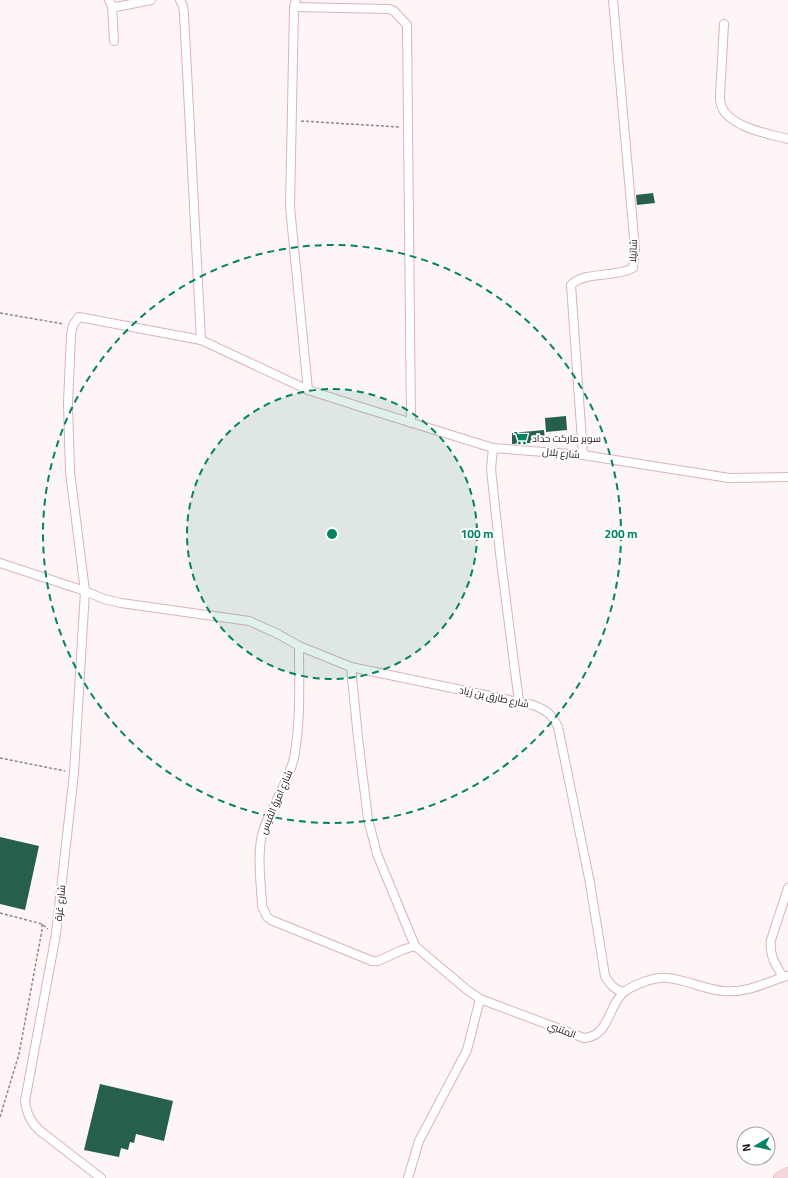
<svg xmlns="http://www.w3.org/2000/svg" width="788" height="1178" font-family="Georgia,Cairo,serif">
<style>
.building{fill:#265f4d}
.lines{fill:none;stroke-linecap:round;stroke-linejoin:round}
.street-casing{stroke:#dbb3b8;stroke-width:10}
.secondary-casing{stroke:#dbb3b8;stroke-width:12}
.path{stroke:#908486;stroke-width:1.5;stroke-dasharray:3 2;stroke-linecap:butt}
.street{stroke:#fff;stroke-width:8}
.secondary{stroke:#f6d6dc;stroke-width:11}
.ring{fill:none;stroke:#018364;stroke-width:2;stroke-dasharray:7 5}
.labels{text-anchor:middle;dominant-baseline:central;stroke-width:4;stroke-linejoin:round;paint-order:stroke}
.street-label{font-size:10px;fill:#201214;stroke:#fff}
.poi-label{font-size:10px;fill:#201214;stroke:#fff;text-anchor:start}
.centre{fill:#018364;stroke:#fff;stroke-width:2}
.ring-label{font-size:12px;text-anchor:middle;font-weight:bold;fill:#018364;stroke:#fff;stroke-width:4;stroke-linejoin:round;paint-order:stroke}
</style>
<rect width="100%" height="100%" fill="#fef5f6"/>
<g class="building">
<path d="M653,193L655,203L637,205L636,195Z"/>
<path d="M566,416L567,430L546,432L545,418Z"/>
<path d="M544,430L545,442L512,444V433Z"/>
<path d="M0,837L39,846L25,910L0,904Z"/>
<path d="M100,1084L173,1101L164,1141L136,1134L134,1143L130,1142L128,1150L121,1148L119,1157L84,1150Z"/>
</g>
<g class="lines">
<defs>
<g id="street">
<path d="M109,0L112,6L116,7L151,0"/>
<path d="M180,0L183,6L184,14L201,340"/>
<path d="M296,0L294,7L290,207L308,390L364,408L493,448"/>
<path d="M112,6L114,41"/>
<path d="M294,7L389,9L394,11L407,25L411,423"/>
<path d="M724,24L720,96C720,99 720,102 721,105C728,127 769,134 788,139"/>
<path d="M308,390L201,340L79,317L73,325L71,335L68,403L70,472L85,591L104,599L121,603L249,621L278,634L299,646L351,667"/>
<path d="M583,455L571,285C584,271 615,278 633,268L635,249L613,0"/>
<path d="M0,563L85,591L74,773L56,934L25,1101C27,1114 30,1121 39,1130L101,1178"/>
<path d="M299,646C299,683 301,722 294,758C288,783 273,804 264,828C256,850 261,882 262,906L267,917L271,920L372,961H378L402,950L415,946"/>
<path d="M519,702L501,562L491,469L493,448L583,455L729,478L788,477"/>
<path d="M787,976L783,977C775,964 769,955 771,940L788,888"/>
<path d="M623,992C613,989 610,984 605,976L590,883L558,727C552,714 546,710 533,705L351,667L358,738L368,819L377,854L415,946L466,989L480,999L584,1038C610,1036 608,1005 624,992C630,987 639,984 646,981C653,979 661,977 667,978C685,979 705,990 724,991C745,993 764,984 783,977"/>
<path d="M408,1178L419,1141L467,1050L480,999"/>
</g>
<path id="secondary" d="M779,1178L788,1173"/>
</defs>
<use href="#street" class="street-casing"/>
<use href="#secondary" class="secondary-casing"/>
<g class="path">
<path d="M301,121L399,127"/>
<path d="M0,313L64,324"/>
<path d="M0,758L65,771"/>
<path d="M0,913L42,924L48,929"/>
<path d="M0,1117L19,1054L42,930V924"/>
</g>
<use href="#street" class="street"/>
<use href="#secondary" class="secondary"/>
</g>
<circle cx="332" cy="534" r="145" fill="#018364" fill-opacity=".12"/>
<g class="ring">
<circle cx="332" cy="534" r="145"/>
<circle cx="332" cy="534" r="289"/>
</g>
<defs>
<symbol id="supermarket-bare" viewBox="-9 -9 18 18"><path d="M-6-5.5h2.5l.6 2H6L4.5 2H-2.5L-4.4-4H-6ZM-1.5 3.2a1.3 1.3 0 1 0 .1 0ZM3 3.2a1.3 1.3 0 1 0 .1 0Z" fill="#018364" stroke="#fff" stroke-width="2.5" paint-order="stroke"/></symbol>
</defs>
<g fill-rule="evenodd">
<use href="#supermarket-bare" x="511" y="428" width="20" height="20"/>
</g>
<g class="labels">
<g class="street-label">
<text transform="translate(633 251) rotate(-88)">شاتيلا</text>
<text transform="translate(561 453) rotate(5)">شارع بلال</text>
<text transform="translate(494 697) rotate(12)">شارع طارق بن زياد</text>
<text transform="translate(276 802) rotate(-67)">شارع امرؤ القيس</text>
<text transform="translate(60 903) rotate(-84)">شارع غزة</text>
<text transform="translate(562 1030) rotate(21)">المتنبي</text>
</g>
<g class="poi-label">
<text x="532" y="438">سوبر ماركت حداد</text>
</g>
</g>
<circle cx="332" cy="534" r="6" class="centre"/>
<g class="ring-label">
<text x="477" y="538">100 m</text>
<text x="621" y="538">200 m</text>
</g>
<g transform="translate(756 1146) rotate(261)"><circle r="19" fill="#ffffff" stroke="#a6a0a1"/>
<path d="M0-3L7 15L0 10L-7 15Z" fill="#018364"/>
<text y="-6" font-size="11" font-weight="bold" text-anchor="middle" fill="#201214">N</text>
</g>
</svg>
